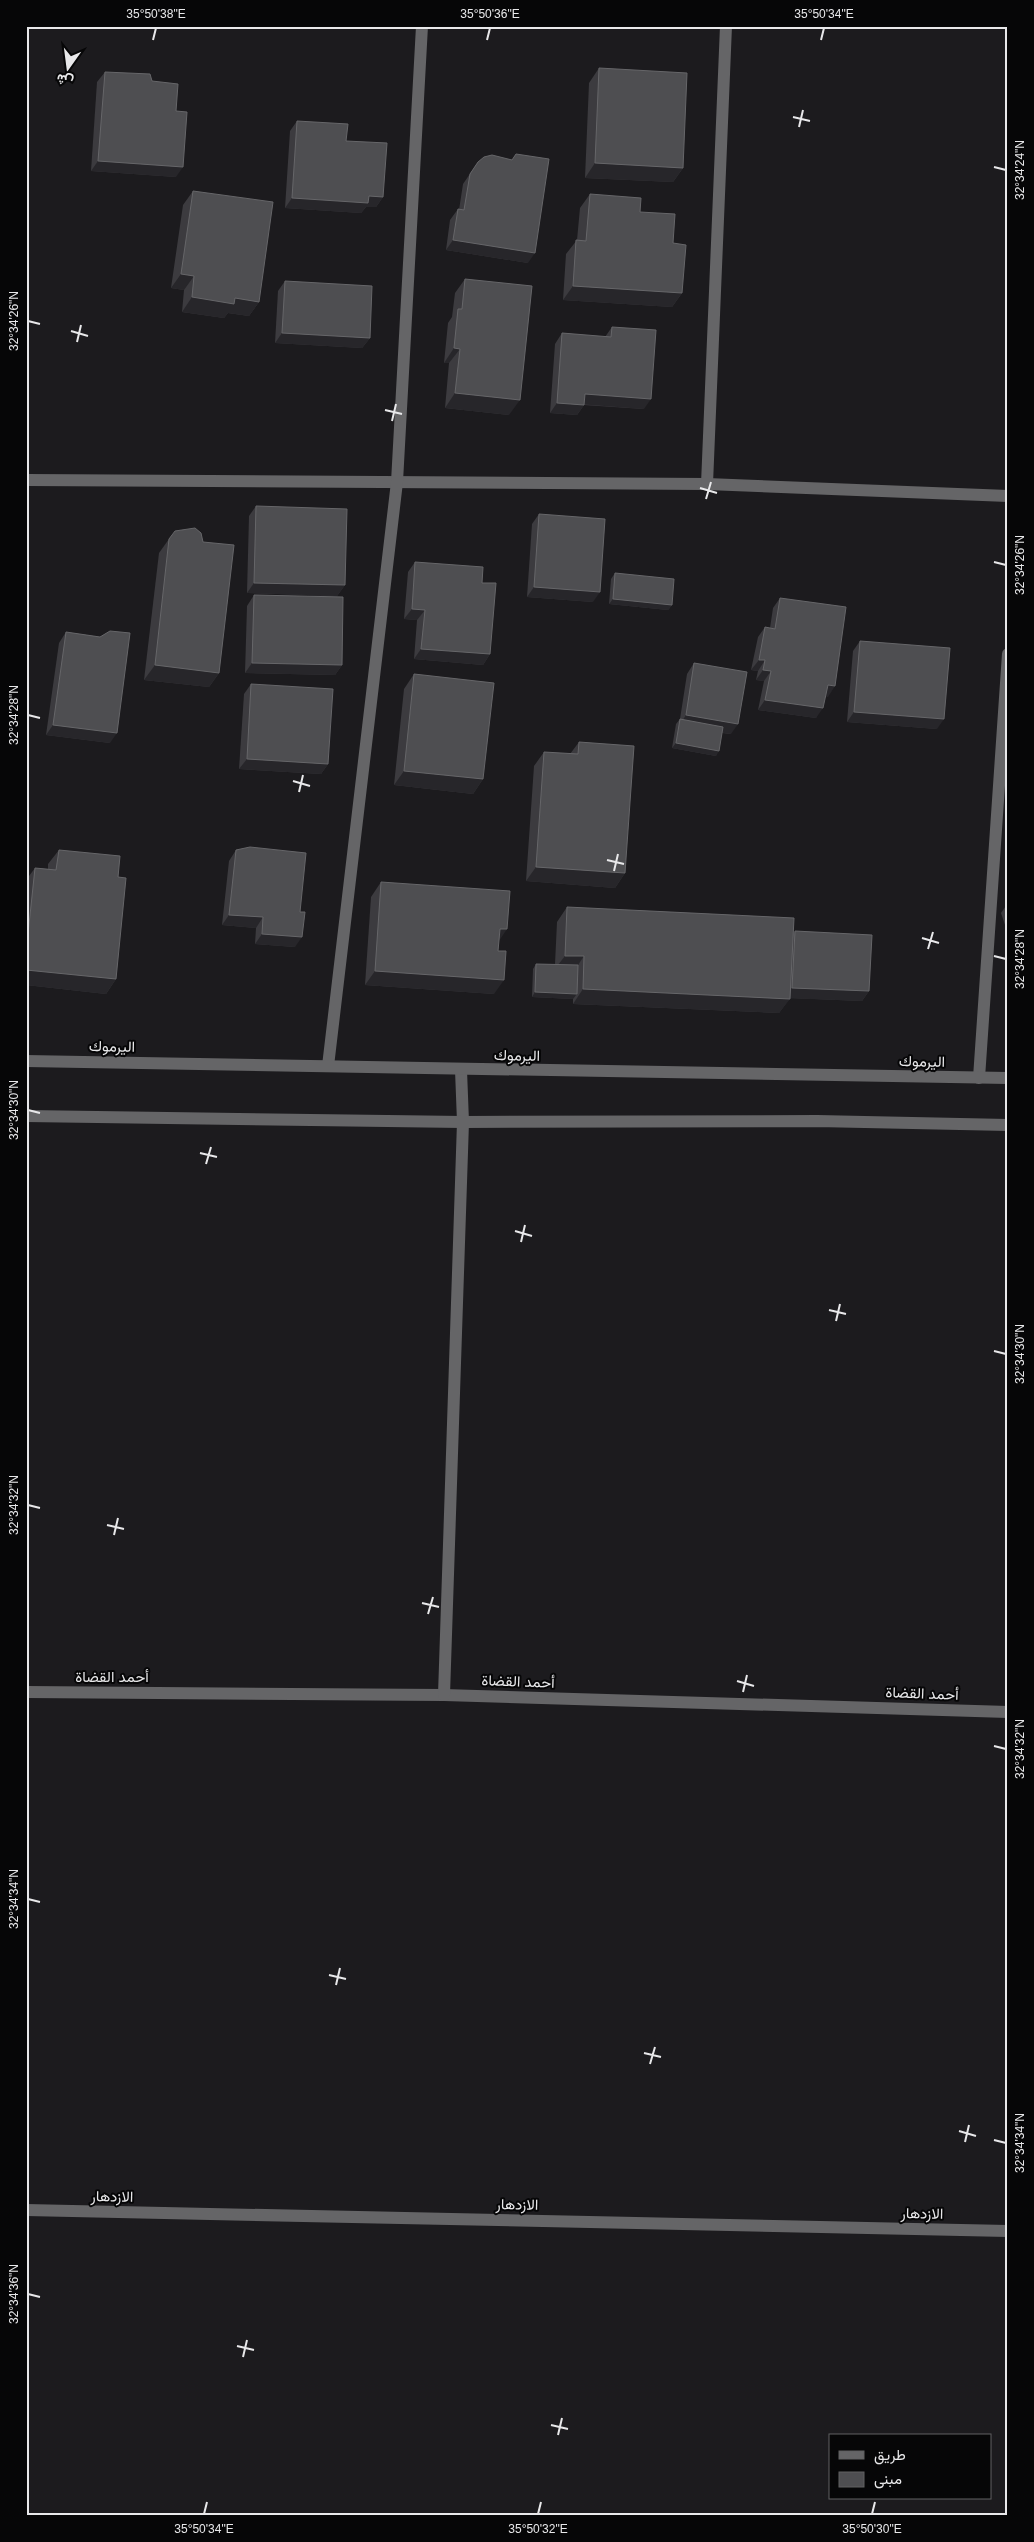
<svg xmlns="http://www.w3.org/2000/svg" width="1034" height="2542" font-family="Arial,Vazirmatn,sans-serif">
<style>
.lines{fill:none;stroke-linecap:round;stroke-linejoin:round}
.minor{stroke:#656567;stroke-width:12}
.tertiary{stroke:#656567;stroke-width:12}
.wall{fill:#3c3b3f}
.shaded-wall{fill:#27262a}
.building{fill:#4e4e51;stroke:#666669}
.ticks{fill:none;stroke:#e8e8ea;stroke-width:2}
.labels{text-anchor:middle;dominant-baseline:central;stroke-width:4;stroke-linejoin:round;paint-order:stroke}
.street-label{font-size:15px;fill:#e8e8ea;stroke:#060607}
.neatline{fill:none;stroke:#e8e8ea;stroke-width:2}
.ticks-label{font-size:12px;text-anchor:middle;fill:#e8e8ea}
</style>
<rect width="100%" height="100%" fill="#1c1b1e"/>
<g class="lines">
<g class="minor">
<path d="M26,480L707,484L1008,496"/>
<path d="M707,484L726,26"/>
<path d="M328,1066L397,482L422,26"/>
<path d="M979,1078L1008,654"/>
<path d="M26,1692L444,1695L1008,1712"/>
<path d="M444,1695L463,1122L461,1070"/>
<path d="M26,2210L1008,2231"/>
</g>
<g class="tertiary">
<path d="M26,1061L1008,1078"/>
<path d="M26,1116L463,1122L817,1121L1008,1125"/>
</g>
</g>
<g class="wall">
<path d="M599,68L683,168L673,182L585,178L589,83Z"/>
<path d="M105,72L152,81L176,177L91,171L97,82Z"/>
<path d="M297,121L346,141L383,197L376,207H366L361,213L285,208L290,131Z"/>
<path d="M478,162L528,263L446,250L450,220L458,209L459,210L463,184Z"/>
<path d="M193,191L259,302L249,316L228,313L224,318L182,312L184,290L171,288L183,205Z"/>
<path d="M590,194L640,212L673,243L682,293L672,307L563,300L566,254L577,240L580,208Z"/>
<path d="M465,279L509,415L445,408L449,363H444L448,323L452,317L455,293Z"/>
<path d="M285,281L370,338L362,348L275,343L278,291Z"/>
<path d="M612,327L644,409L584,405L577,415L550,413L555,344L562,333L605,337Z"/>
<path d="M256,506L345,585L337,596L247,593L249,516Z"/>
<path d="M539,514L593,602L527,597L532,524Z"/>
<path d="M169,539L219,673L209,687L144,680L159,553Z"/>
<path d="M415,562L482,583L490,654L483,665L414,659L417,620L404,619L408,572Z"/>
<path d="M615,573L672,605L668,610L609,604L611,579Z"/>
<path d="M254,595L342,665L335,675L245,673L247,606Z"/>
<path d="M780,598L828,697L826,696L816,718L758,710L764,681L756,680L758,671L751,670L758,637L765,627L770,628L773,608Z"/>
<path d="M66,632L100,637L110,743L46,735L59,643Z"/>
<path d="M860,641L937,729L847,722L853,651Z"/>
<path d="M694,663L731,734L722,733L716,756L672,748L676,724L680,719L687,674Z"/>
<path d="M414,674L483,779L473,794L394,785L404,689Z"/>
<path d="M251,684L328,764L321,774L239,769L244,694Z"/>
<path d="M579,742L625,873L615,888L526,881L534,766L544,752L570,754Z"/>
<path d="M59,850L118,877L116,979L106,994L26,985V880L35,868L48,869V864Z"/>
<path d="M236,850L300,912L295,947L255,944L256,928L222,925L229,861Z"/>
<path d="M381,882L499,940L494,994L365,985L371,897Z"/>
<path d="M1008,903V934L1001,913Z"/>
<path d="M567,907L793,934L795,931L869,991L862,1001L790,998L779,1013L573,1004V999L532,997L533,969L536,964H555L557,922Z"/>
</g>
<g class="shaded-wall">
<path d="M98,161L183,167L176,177L91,171Z"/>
<path d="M595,163L683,168L673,182L585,178Z"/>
<path d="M369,196L383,197L376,207H366L361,213L285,208L292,198Z"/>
<path d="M453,240L535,253L528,263L446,250Z"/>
<path d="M181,274L194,276L184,290L171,288Z"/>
<path d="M573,286L682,293L672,307L563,300Z"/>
<path d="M192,297L235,298L259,302L249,316L228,313L224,318L182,312Z"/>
<path d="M282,333L370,338L362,348L275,343Z"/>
<path d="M454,348L460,349L449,363H444Z"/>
<path d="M455,393L520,400L509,415L445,408Z"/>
<path d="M585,394L651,399L644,409L578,404Z"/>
<path d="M557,403L584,405L577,415L550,413Z"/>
<path d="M254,583L345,585L337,596L247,593Z"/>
<path d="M534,587L600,592L593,602L527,597Z"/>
<path d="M613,599L672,605L668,610L609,604Z"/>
<path d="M412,609L425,610L417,620L404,619Z"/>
<path d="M421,649L490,654L483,665L414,659Z"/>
<path d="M759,660H765L758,671L751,670Z"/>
<path d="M252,663L342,665L335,675L245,673Z"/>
<path d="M155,665L219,673L209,687L144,680Z"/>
<path d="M763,670L771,671L764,681L756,680Z"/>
<path d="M828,685L835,686L828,697L821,695Z"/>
<path d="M765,700L823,708L816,718L758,710Z"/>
<path d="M854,712L944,719L937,729L847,722Z"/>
<path d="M686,715L738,724L731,734L679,726Z"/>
<path d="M53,725L117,733L110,743L46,735Z"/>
<path d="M676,743L719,751L716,756L672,748Z"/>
<path d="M247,759L328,764L321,774L239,769Z"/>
<path d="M404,771L483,779L473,794L394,785Z"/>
<path d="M536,867L625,873L615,888L526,881Z"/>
<path d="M229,915L263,917L256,928L222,925Z"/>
<path d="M500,929H507L497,944Z"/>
<path d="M262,934L302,937L295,947L255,944Z"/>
<path d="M565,956H584L574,971L554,970Z"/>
<path d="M26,970L116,979L106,994L26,985Z"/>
<path d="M375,971L504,980L494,994L365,985Z"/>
<path d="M792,988L869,991L862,1001L785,998Z"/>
<path d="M583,989L790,999L779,1013L573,1004Z"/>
<path d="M535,992L577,994L573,999L532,997Z"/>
</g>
<g class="building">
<path d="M599,68L687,73L683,168L595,163Z"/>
<path d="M105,72L150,74L152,81L178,84L176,111L187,112L183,167L98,161Z"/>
<path d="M297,121L348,124L346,141L387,143L383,197L369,196L368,203L292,198Z"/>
<path d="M516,154L549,159L535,253L453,240L458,209L464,210L470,174L478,162L484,157L492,155L512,160Z"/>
<path d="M193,191L273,202L259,302L235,298L234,304L192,297L194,276L181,274Z"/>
<path d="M590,194L641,198L640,212L675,214L673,243L686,245L682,293L573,286L576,240L586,241Z"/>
<path d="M465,279L532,286L520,400L455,393L460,349L454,348L458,309H462Z"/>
<path d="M285,281L372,286L370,338L282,333Z"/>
<path d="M612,327L656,330L651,399L585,394L584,405L557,403L562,333L611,337Z"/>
<path d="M256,506L347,509L345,585L254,583Z"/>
<path d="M539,514L605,519L600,592L534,587Z"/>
<path d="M195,528L201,533L203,542L234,545L219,673L155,665L169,539L175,531Z"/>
<path d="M415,562L483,567L482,583H496L490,654L421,649L425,610L412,609Z"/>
<path d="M615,573L674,579L672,605L613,599Z"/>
<path d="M254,595L343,597L342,665L252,663Z"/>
<path d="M780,598L846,607L835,686L828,685L823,708L765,700L771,671L763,670L765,660H759L765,627L775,629Z"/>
<path d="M110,631L130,633L117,733L53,725L66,632L100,637Z"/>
<path d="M860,641L950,648L944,719L854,712Z"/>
<path d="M694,663L747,672L738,724L686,715Z"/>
<path d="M414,674L494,683L483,779L404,771Z"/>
<path d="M251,684L333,689L328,764L247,759Z"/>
<path d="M680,719L723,727L719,751L676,743Z"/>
<path d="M579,742L634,746L625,873L536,867L544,752L578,754Z"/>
<path d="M250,847L306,853L300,912H305L302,937L262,934L263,917L229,915L236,850Z"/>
<path d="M59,850L120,856L118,877L126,878L116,979L26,970V953L35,868L56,870Z"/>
<path d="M381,882L510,891L507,929H500L498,951H506L504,980L375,971Z"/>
<path d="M567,907L794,918L790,999L583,989L584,956H565Z"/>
<path d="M795,931L872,935L869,991L792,988Z"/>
<path d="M536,964L578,965L577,994L535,992Z"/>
</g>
<path class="ticks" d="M153,40L156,28M487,40L490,28M821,40L824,28M793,117L810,121M799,127L803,110M994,167L1006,170M28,321L40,324M71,331L88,336M77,342L81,325M385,410L402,414M392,421L396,404M700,488L717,493M706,499L711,482M994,562L1006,565M28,715L40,718M293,781L310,786M299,792L303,775M607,860L624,864M614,871L618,854M922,938L939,943M928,949L933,932M994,956L1006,959M28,1110L40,1113M200,1153L217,1157M206,1164L211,1147M515,1231L532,1236M521,1242L525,1225M829,1310L846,1314M836,1321L840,1304M994,1351L1006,1354M28,1505L40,1508M107,1525L124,1529M114,1535L118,1518M422,1603L439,1607M428,1614L433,1597M737,1681L754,1686M743,1692L747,1675M994,1746L1006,1749M28,1899L40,1902M329,1975L346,1979M336,1985L340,1968M644,2053L661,2057M650,2064L655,2047M959,2131L976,2136M994,2140L1006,2143M965,2142L969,2125M28,2294L40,2297M237,2346L254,2350M243,2357L247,2340M551,2425L568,2429M558,2435L562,2418M204,2514L207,2502M538,2514L541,2502M872,2514L875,2502"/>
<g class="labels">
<g class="street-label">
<text transform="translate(112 1046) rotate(1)">اليرموك</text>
<text transform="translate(517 1055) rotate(1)">اليرموك</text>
<text transform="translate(922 1061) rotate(1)">اليرموك</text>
<text x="112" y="1676">أحمد القضاة</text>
<text transform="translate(518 1681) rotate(2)">أحمد القضاة</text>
<text transform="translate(922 1693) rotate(2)">أحمد القضاة</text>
<text transform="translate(112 2196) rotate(1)">الازدهار</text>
<text transform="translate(517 2204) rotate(1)">الازدهار</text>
<text transform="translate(922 2213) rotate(1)">الازدهار</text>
</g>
</g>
<rect width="1034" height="2542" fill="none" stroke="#060607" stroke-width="55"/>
<rect x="829" y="2434" width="162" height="65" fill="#060607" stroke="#606062"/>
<rect x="839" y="2451" width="25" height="8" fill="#656567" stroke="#606062"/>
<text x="874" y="2460" font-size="15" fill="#e8e8ea">طريق</text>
<rect x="839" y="2472" width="25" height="15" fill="#4e4e51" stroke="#606062"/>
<text x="874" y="2484" font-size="15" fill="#e8e8ea">مبنى</text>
<g transform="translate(68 68) rotate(194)" stroke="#060607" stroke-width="4" paint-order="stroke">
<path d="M0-4L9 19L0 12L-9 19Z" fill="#e8e8ea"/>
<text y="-8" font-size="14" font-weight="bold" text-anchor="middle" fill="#e8e8ea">ش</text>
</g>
<rect x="28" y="28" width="978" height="2486" class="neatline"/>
<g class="ticks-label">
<text x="156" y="18">35°50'38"E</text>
<text x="490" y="18">35°50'36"E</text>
<text x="824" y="18">35°50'34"E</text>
<text transform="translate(1020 170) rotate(-90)" y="4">32°34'24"N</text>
<text transform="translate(14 321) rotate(-90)" y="4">32°34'26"N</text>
<text transform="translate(1020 565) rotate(-90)" y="4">32°34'26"N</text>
<text transform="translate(14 715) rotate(-90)" y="4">32°34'28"N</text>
<text transform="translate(1020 959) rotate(-90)" y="4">32°34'28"N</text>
<text transform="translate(14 1110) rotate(-90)" y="4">32°34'30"N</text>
<text transform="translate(1020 1354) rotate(-90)" y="4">32°34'30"N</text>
<text transform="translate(14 1505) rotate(-90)" y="4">32°34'32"N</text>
<text transform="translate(1020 1749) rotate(-90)" y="4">32°34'32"N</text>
<text transform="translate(14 1899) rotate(-90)" y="4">32°34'34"N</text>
<text transform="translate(1020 2143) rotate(-90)" y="4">32°34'34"N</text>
<text transform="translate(14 2294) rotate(-90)" y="4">32°34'36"N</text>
<text x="204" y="2533">35°50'34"E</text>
<text x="538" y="2533">35°50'32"E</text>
<text x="872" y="2533">35°50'30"E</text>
</g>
</svg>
